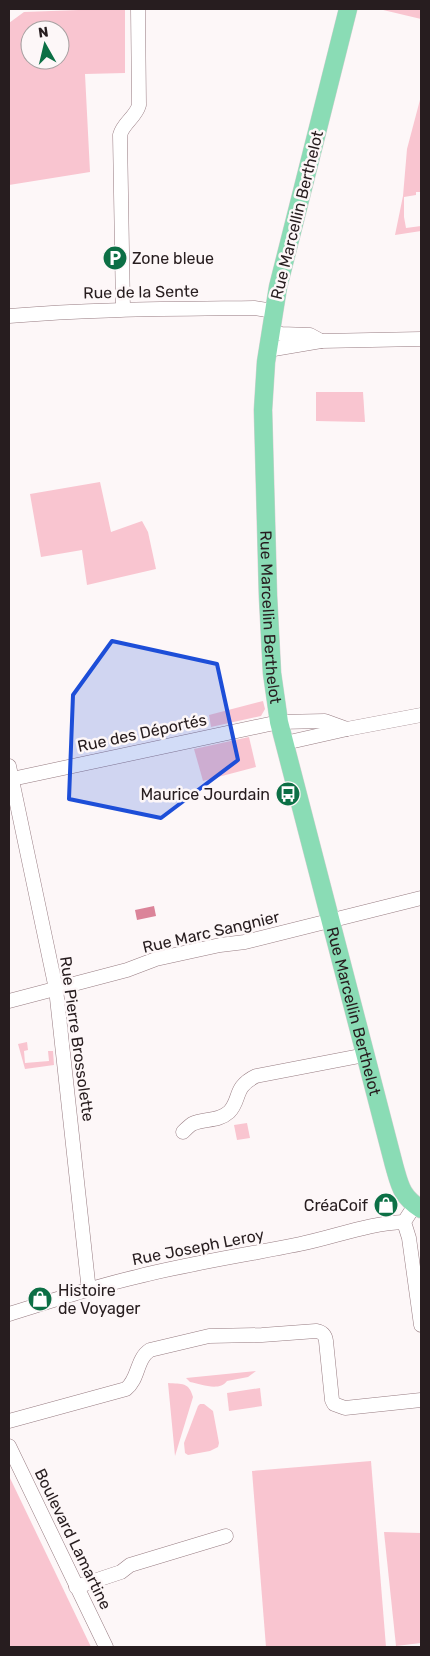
<svg xmlns="http://www.w3.org/2000/svg" width="430" height="1656" font-family="Rubik,sans-serif">
<style>
.green{fill:#f9c5d0;fill-rule:evenodd}
.water{fill:#db8499}
.lines{fill:none;stroke-linecap:round;stroke-linejoin:round}
.minor-casing{stroke:#977c82;stroke-width:15}
.major-casing{stroke:#d4d2d2;stroke-width:19}
.minor{stroke:#fff;stroke-width:14}
.major{stroke:#8adcb5;stroke-width:18}
.marked{fill:#1d4ed8;fill-opacity:0.2;stroke:#1d4ed8;stroke-width:4;stroke-linejoin:round}
.labels{text-anchor:middle;dominant-baseline:central;stroke-width:5;stroke-linejoin:round;paint-order:stroke}
.street-label{font-size:16px;fill:#271d1f;stroke:#fdf7f8}
.poi-label{font-size:16px;fill:#271d1f;stroke:#fdf7f8;text-anchor:start}
</style>
<rect width="100%" height="100%" fill="#fdf7f8"/>
<g class="green">
<path d="M106,9H125V73L85,74L90,172L9,185V23L24,12ZM30,30H60V60H30Z"/>
<path d="M379,9H421V19Z"/>
<path d="M421,96V192H416V195L404,197V217L406,228L421,226V231L395,235L403,196L407,149Z"/>
<path d="M316,392H363L365,422L316,421Z"/>
<path d="M100,482L111,532L142,521L148,532L156,569L87,585L82,550L41,557L30,494Z"/>
<path d="M263,701L265,709L261,716L211,727L209,715Z"/>
<path d="M249,737L256,767L203,781L194,749Z"/>
<path d="M27,1042L28,1050L24,1051L25,1063L49,1061L48,1051H53L54,1065L25,1069L18,1044Z"/>
<path d="M247,1123L250,1138L237,1140L234,1125Z"/>
<path d="M256,1371L248,1377L227,1381C219,1392 201,1384 190,1382L186,1378Z"/>
<path d="M168,1383C182,1384 189,1382 193,1397L175,1456Z"/>
<path d="M260,1388L262,1406L229,1411L227,1393Z"/>
<path d="M200,1404H204L213,1411L219,1443L218,1447L210,1451L188,1455L185,1453L184,1443L198,1406Z"/>
<path d="M371,1461L386,1647H266L252,1471Z"/>
<path d="M9,1476L91,1647H9Z"/>
<path d="M384,1532L421,1533V1643L396,1646Z"/>
</g>
<path class="water" d="M154,906L156,916L137,920L135,910Z"/>
<g class="lines">
<defs>
<g id="minor">
<path d="M123,309L120,135C123,123 136,117 139,105L138,9"/>
<path d="M9,316C90,309 172,309 254,308L273,311"/>
<path d="M270,329L281,334L310,335L321,341"/>
<path d="M268,350L321,341L421,339"/>
<path d="M285,743L347,729L421,715"/>
<path d="M9,766L56,989L88,1282L91,1289"/>
<path d="M12,779L279,722L325,721L347,729"/>
<path d="M9,1001L127,970L156,959L220,945L245,942L421,898"/>
<path d="M183,1132C186,1129 189,1126 192,1124C204,1118 218,1122 229,1112C241,1100 233,1087 256,1076L365,1055"/>
<path d="M415,1205L404,1222L409,1238L421,1325"/>
<path d="M9,1314C51,1301 93,1287 136,1277C191,1263 246,1255 300,1244C335,1237 369,1223 404,1222"/>
<path d="M9,1421L126,1389C139,1379 136,1359 150,1350L209,1336L262,1335L316,1331C322,1332 325,1334 326,1341L332,1400L334,1404L345,1408L421,1400"/>
<path d="M9,1446L106,1647"/>
<path d="M76,1587L121,1572L130,1565L226,1536"/>
</g>
<g id="major">
<path id="s1" d="M348,9L278,287L266,362L263,410L268,596L272,673L279,722L394,1165C400,1186 401,1196 421,1209"/>
</g>
</defs>
<use href="#minor" class="minor-casing"/>
<use href="#major" class="major-casing"/>
<use href="#minor" class="minor"/>
<use href="#major" class="major"/>
</g>
<path class="marked" d="M112,641L217,664L238,760L161,818L69,799L73,695Z"/>
<defs>
<symbol id="parking-disc" viewBox="-11 -11 22 22"><circle r="9.5" fill="#0c6f45" stroke="#fdf7f8"/><path d="M-3.5-5.5H1a3.5 3.5 0 0 1 0 7H-1V5.5H-3.5ZM-1-3.4V-.6H.8a1.4 1.4 0 0 0 0-2.8Z" fill="#fff"/></symbol>
<symbol id="bus-disc" viewBox="-11 -11 22 22"><circle r="9.5" fill="#0c6f45" stroke="#fdf7f8"/><path d="M-5-6H5V4H4V6H2V4H-2V6H-4V4H-5ZM-3.5-4V0h7V-4ZM-3.5 1.2v1.5H-2V1.2ZM2 1.2v1.5H3.5V1.2Z" fill="#fff"/></symbol>
<symbol id="shop-disc" viewBox="-11 -11 22 22"><circle r="9.5" fill="#0c6f45" stroke="#fdf7f8"/><path d="M-5-2.5h2.3a2.7 3.5 0 0 1 5.4 0H5L5.5 6h-11ZM-1.5-2.5h3a1.5 2.3 0 0 0-3 0Z" fill="#fff"/></symbol>
</defs>
<g fill-rule="evenodd">
<use href="#parking-disc" x="101" y="244" width="28" height="28"/>
<use href="#bus-disc" x="274" y="780" width="28" height="28"/>
<use href="#shop-disc" x="372" y="1191" width="28" height="28"/>
<use href="#shop-disc" x="26" y="1285" width="28" height="28"/>
</g>
<g class="labels">
<g class="street-label">
<text transform="translate(297 215) rotate(-76)">Rue Marcellin Berthelot</text>
<text transform="translate(141 292) rotate(-1)">Rue de la Sente</text>
<text stroke="none"><textPath href="#s1" startOffset="618">Rue Marcellin Berthelot</textPath></text>
<text transform="translate(142 733) rotate(-12)">Rue des Déportés</text>
<text transform="translate(211 932) rotate(-13)">Rue Marc Sangnier</text>
<text stroke="none"><textPath href="#s1" startOffset="1022">Rue Marcellin Berthelot</textPath></text>
<text transform="translate(77 1039) rotate(82)">Rue Pierre Brossolette</text>
<text transform="translate(198 1247) rotate(-11)">Rue Joseph Leroy</text>
<text transform="translate(73 1539) rotate(64)">Boulevard Lamartine</text>
</g>
<g class="poi-label">
<text x="132" y="258">Zone bleue</text>
<text x="270" y="794" text-anchor="end">Maurice Jourdain</text>
<text x="368" y="1205" text-anchor="end">CréaCoif</text>
<text x="58" y="1290">Histoire<tspan x="58" dy="18">de Voyager</tspan></text>
</g>
</g>
<rect width="430" height="1656" fill="none" stroke="#271d1f" stroke-width="20"/>
<g transform="translate(45 45) rotate(352)"><circle r="24" fill="#fdf7f8" stroke="#a7a0a1"/>
<path d="M0-4L9 19L0 12L-9 19Z" fill="#0c6f45"/>
<text y="-8" font-size="14" font-weight="bold" text-anchor="middle" fill="#271d1f">N</text>
</g>
</svg>
